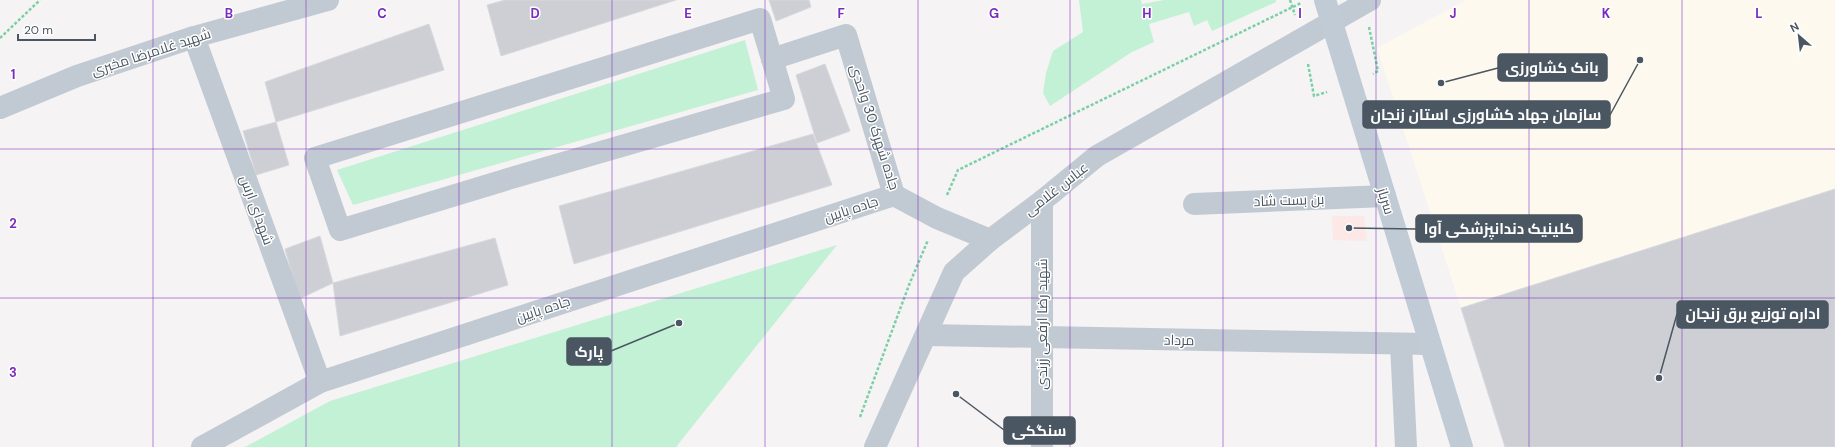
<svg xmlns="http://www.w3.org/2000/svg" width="1835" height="447" font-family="'DM Sans',Cairo,sans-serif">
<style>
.commercial{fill:#fdf9ef}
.medical{fill:#fce8e6}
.green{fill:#c3f1d5}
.building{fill:#cdcfd5;stroke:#d7d9de}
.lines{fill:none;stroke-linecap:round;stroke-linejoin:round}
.path{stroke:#7ad0a6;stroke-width:2.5;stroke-dasharray:3 2;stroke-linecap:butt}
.minor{stroke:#c1cad2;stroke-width:22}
.tertiary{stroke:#c1cad2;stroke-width:22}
.secondary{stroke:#c1cbd6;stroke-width:22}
.grid{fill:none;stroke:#7b2cbf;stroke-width:1;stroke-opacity:0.55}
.labels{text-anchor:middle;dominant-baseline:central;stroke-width:3;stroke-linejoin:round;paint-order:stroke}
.street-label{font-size:14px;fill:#4a5661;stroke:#fff}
.grid-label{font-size:13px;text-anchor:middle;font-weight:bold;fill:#7b2cbf;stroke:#fff;stroke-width:3;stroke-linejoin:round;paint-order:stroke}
.leader{fill:none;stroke:#4a5661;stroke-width:1.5}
.callout-dot{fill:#4a5661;stroke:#fff;stroke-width:1.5}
.callout{fill:#4a5661;stroke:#4a5661;stroke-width:1.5}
.callout-label{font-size:15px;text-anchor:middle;font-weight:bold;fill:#fff}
</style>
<rect width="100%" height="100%" fill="#f5f3f3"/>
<path class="commercial" d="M1466,0H1835V189L1461,308L1377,48Z"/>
<path class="medical" d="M1332,216H1364L1367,241L1333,240Z"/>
<g class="green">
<path d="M1079,0H1141L1142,4L1164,0H1276V2L1212,31L1207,20L1194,26L1189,12L1149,24L1154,42L1132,52L1050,106L1043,93L1046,73L1053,51L1083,32Z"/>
<path d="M745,40L758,90L353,205L337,170Z"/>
<path d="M837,245L676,447H245L330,401Z"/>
</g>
<g class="building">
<path d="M505,0H676L501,56L487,5Z"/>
<path d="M769,0H809L811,7L776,21Z"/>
<path d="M429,24L444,70L276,122L265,82Z"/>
<path d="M825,64L850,131L817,143L796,75Z"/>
<path d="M276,122L289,165L256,175L243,131Z"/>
<path d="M813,134L832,185L574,264L559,206Z"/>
<path d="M1835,189V447H1505L1461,308Z"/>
<path d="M320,236L333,283L299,299L285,249Z"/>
<path d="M495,238L508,285L340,336L333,283Z"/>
</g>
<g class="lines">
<g class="path">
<path d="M1290,0L1295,15"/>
<path d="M1369,27L1378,71L1373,74"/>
<path d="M0,38L40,0"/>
<path d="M1308,64L1314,96L1327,92"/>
<path d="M947,195L958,170L1301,3"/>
<path d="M860,417L909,285L928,240"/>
</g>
<g class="minor">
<path d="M760,19L784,99L508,179L340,230L315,158Z"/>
<path d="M194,37L320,382"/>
<path d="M772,59L846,35L894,195L937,218L990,240"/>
<path d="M0,108L77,76L194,37L328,0"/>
<path d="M1194,204L1385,196"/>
<path d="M927,335L1430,344"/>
<path d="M1401,344L1406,447"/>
<path d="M1042,447V201"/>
</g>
<g class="tertiary">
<path d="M202,447L320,382L894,195"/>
<path d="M875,447L954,272L990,240L1042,201L1097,156L1370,0"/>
</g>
<path class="secondary" d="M1325,0L1462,447"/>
</g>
<path class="grid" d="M153,0V447M306,0V447M459,0V447M612,0V447M765,0V447M918,0V447M1070,0V447M1223,0V447M1376,0V447M1529,0V447M1682,0V447M0,149H1835M0,298H1835"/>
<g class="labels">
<g class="street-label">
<text transform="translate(151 52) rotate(-18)">شهید غلامرضا مخبری</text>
<text transform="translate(875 127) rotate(72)">جاده شهرک 30 واحدی</text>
<text transform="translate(1056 189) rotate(-38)">عباس غلامی</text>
<text transform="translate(1289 200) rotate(-2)">بن بست شاد</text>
<text transform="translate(1386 201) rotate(73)">سرباز</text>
<text transform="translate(851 209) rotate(-18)">جاده پایین</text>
<text transform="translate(257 210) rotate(70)">شهدای ارس</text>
<text transform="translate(543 309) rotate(-18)">جاده پایین</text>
<text transform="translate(1042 324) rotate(-90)">شهید رضا ارفعی زرندی</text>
<text transform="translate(1179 340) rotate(1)">مرداد</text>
</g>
</g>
<g class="grid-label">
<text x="229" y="18">B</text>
<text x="382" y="18">C</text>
<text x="535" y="18">D</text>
<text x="688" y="18">E</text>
<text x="841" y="18">F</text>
<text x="994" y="18">G</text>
<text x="1147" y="18">H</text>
<text x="1300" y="18">I</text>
<text x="1453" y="18">J</text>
<text x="1606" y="18">K</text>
<text x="1759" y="18">L</text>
<text x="13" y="79">1</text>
<text x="13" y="228">2</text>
<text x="13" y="377">3</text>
</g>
<path class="leader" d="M1441 83L1498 68M1640 60L1610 115M1349 228L1416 229M1659 378L1677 314M679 323L611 351M956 394L1004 430"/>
<g class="callout-dot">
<circle cx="1441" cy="83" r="4"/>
<circle cx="1640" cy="60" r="4"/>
<circle cx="1349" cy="228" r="4"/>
<circle cx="1659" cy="378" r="4"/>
<circle cx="679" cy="323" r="4"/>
<circle cx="956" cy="394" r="4"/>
</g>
<g class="callout">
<rect x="1498" y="54" width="109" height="27" rx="4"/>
<rect x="1363" y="101" width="247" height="27" rx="4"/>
<rect x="1416" y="215" width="166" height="27" rx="4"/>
<rect x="1677" y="301" width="151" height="27" rx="4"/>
<rect x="567" y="338" width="44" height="27" rx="4"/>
<rect x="1004" y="417" width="71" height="27" rx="4"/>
</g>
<g class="callout-label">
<text x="1552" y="73">بانک کشاورزی</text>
<text x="1486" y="120">سازمان جهاد کشاورزی استان زنجان</text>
<text x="1499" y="234">کلینیک دندانپزشکی آوا</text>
<text x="1753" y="319">اداره توزیع برق زنجان</text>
<text x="589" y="357">پارک</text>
<text x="1039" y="436">سنگکی</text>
</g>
<g transform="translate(1799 36) rotate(332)" stroke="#ffffff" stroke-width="3" paint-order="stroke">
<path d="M0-3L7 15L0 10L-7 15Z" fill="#4a5661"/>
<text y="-6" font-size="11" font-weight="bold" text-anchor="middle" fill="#4a5661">N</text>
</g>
<path d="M18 34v6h77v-6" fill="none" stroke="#4a5661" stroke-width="2"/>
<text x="24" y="34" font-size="12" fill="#4a5661" stroke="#ffffff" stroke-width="3" paint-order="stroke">20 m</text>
</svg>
